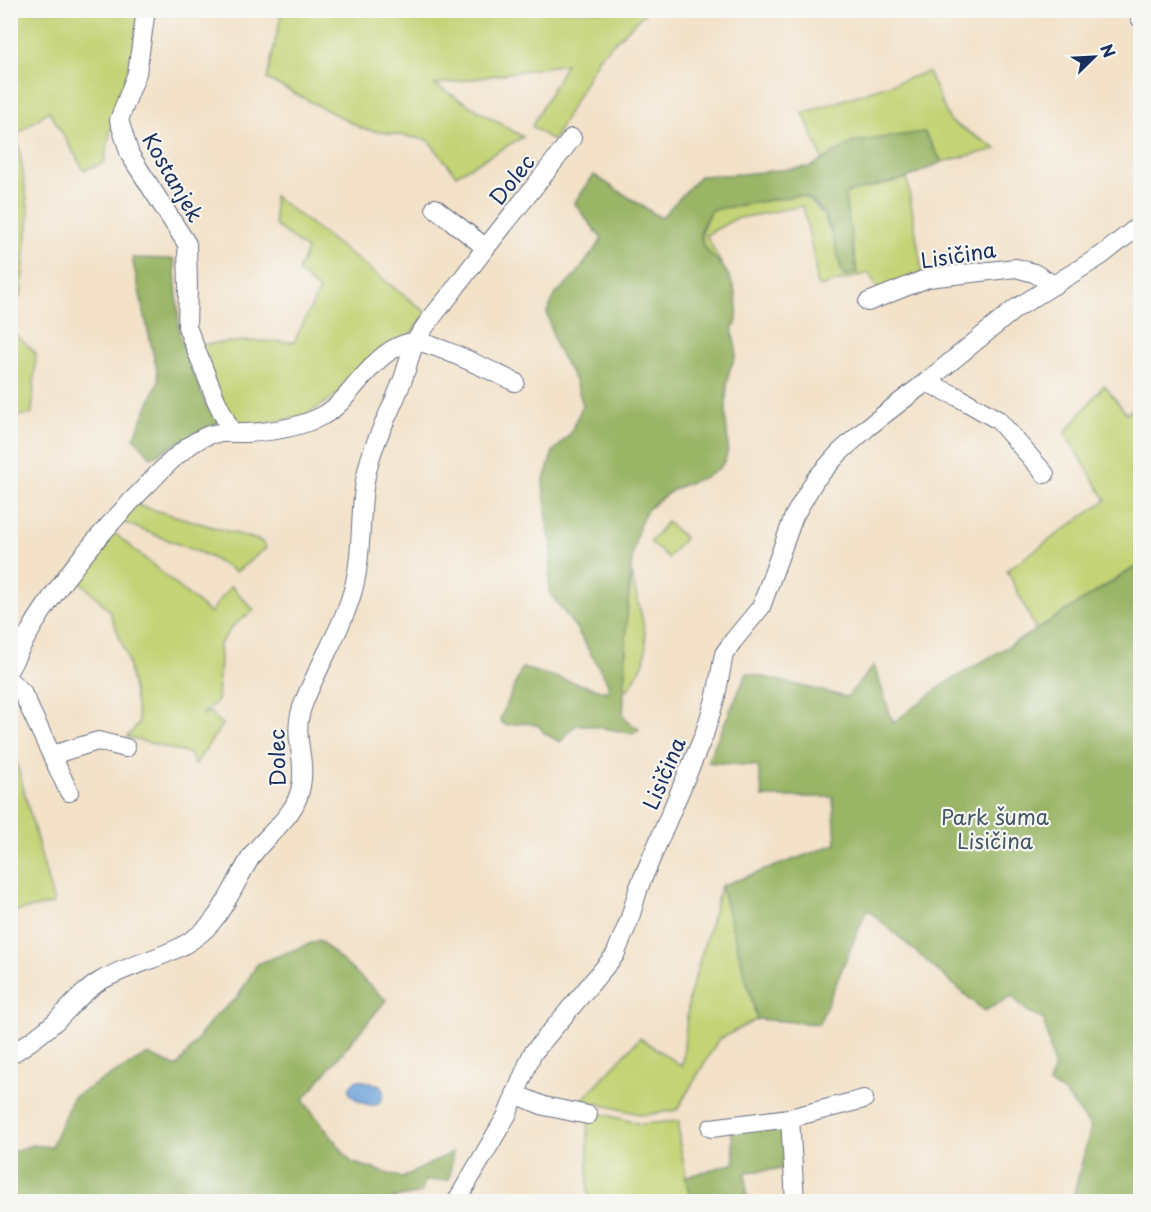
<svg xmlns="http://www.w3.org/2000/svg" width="1151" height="1212" font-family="'Playpen Sans',sans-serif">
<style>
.green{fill:#c3d375;stroke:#6f816a;stroke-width:1.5}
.forest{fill:#9ab566;stroke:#5a7262;stroke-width:1.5}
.water{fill:#6ea3da;stroke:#44699c;stroke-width:1.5}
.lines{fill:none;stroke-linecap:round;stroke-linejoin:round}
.minor-casing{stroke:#676d83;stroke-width:20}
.minor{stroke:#fff;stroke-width:18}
.labels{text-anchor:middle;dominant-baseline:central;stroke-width:4.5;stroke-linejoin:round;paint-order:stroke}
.street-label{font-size:21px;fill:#1b2f5e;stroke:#f6f6f2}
.park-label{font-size:21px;fill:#455864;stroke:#f6f6f2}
</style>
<rect width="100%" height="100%" fill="#f6f6f2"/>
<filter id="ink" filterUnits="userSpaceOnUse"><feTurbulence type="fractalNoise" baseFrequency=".0167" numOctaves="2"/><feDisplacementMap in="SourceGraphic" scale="12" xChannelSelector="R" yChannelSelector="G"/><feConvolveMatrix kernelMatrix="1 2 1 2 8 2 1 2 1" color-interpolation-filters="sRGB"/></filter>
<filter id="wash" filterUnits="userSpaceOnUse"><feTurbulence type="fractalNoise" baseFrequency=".008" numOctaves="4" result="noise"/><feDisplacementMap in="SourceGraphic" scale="24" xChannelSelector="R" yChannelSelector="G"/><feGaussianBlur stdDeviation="1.35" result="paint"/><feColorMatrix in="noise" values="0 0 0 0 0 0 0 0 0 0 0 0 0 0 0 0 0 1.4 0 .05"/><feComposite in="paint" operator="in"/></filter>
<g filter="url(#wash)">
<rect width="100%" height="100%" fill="#f3e1c8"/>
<g class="green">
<path d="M10,11H143L132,65L111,128L104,163L84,170L49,111L17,134L29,213L21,296H10Z"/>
<path d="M282,11V10L647,11L599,57L553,141L532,126L566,64L435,85L523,137L456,175L428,140L363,129L267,79Z"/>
<path d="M928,72L950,121L997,149L942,162L924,132L854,142L823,160L803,113Z"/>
<path d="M907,178L922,272L880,294L869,273L819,287L816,282L815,263L803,206L735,219L706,235L723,267C700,244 695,240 711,210L800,195L812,201L824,216L831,233L857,272L845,197L847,192Z"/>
<path d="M274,196L427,313L409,336L341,392L305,416L236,429L197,345L243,341L294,342L319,291L298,271L307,250L275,225Z"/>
<path d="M10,330L36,353L32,414L11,417Z"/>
<path d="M1104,385L1127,414L1140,401V564L1036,630L1007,570L1106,500L1065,433Z"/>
<path d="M134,504L261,541L266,548L236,572L206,555L122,522Z"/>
<path d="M667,522L685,538L668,558L650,542Z"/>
<path d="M111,530L210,613L231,586L254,610L232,627L219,645L220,661L217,701L202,715L210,712L222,725L195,765L190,754L127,737L139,723L127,656L109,610L75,576Z"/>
<path d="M632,573C635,601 651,632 644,661C641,671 633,680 628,690H625L627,608Z"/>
<path d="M10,738L54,904L11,912H10Z"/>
<path d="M721,886L757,1019L718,1040L677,1110L644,1115L582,1100L640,1038L682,1066L689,998Z"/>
<path d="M591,1111L641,1124L679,1121V1140L691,1201H588V1123Z"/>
</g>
<g class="forest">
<path d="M924,132L942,162L907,178L847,193L845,197L857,273L843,276C836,253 833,218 813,201C809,199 804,197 800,195L711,210C708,217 701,225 701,232C699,248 714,256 723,267C735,283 740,305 736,325L733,326C731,336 736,342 736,352C736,359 732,363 730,369C727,379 726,399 726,410C724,426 732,445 725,460C717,476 698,479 683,485C672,490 658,500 649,508C623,533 627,673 623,714L627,721L639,729L633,734C625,732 581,723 577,725C570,728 566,737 560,742L544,733L539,726L527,723L505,725L500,720L522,668L608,692V683L576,628L549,592L552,543L549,535L543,483L553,452L570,434L583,405L574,378L556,347L547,312L556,294L576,275L602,239L574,203L594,175L661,218L700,176L742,174L810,167L854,142Z"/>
<path d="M132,258L174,259L180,336L207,407L229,417L151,457L134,438L159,380Z"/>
<path d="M1140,564V1201H1072L1091,1127L1065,1093L1049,1084L1054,1068L1044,1020L1029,1013L1012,996L984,1011L867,909L819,1024L757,1019L721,886L836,844L833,797H763L758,766L707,762L747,673L847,697L874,665L893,723L944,684L1036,630Z"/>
<path d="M319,940L386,1000L303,1100L351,1162L402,1178L453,1152L449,1180L425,1181L421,1193L394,1198L391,1201H11V1152L32,1145L51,1147L73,1097L148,1054L177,1067L214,1017L237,998L257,964Z"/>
<path d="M783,1116L790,1168L746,1172L747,1201H691L685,1177L735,1163L731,1127Z"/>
</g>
<path class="water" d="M359,1080L380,1085C386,1091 383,1098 378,1104C369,1107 358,1102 351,1095C346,1088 352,1082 359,1080Z"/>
</g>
<g filter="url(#ink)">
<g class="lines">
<defs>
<g id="minor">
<path d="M146,10L137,73L119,120L130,155L187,244L188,286L187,327L216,400L232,433"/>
<path d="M1139,10L1140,18"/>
<path d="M435,208L485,247"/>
<path d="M868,302L928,278L1016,268L1034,273L1054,285"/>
<path d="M926,382L958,397L998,420L1045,474"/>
<path d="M10,668C44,598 94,538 149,483C163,468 192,438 213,434C223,432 235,433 245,433C273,432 299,428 324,415C342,405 355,384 369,370C381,356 395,344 414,342C430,340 497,374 515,382"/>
<path d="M10,681L22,692L69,792"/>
<path d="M52,755L98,741L126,748"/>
<path d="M10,1055C26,1045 42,1034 56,1021C71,1007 84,990 102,980C139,959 184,956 212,922C229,902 238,876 253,854C270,831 296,816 301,786C307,754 290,736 304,702C319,663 346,623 355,582C364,543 358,502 369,463C376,436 391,411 401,384C407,371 409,354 416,341C425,323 441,307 453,291C491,239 533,190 572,138"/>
<path d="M515,1094L544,1106L588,1115"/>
<path d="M790,1118L795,1202"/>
<path d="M711,1128L790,1118L864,1099"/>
<path d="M456,1202L507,1115L532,1054L615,955L629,921L639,887L704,735L716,696L724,654L733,641L761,607L794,516L815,480L839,453L868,427L926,382L1015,309L1102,255L1140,225"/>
</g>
</defs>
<use href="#minor" class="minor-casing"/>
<use href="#minor" class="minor"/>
</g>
</g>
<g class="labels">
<g class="street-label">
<text transform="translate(174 177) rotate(60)">Kostanjek</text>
<text transform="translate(511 179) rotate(-51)">Dolec</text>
<text transform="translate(958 254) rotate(-9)">Lisičina</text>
<text transform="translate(276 758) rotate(-91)">Dolec</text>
<text transform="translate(663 773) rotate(-67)">Lisičina</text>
</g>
<g class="park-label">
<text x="995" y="816">Park šuma<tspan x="995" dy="24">Lisičina</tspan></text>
</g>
</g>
<rect width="1151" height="1212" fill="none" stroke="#f6f6f2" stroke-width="36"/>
<g transform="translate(1094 57) rotate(66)" stroke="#f6f6f2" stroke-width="4.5" paint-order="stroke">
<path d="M0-4.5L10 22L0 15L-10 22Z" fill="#1b2f5e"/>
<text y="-9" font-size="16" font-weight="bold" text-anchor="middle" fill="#1b2f5e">N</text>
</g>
</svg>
